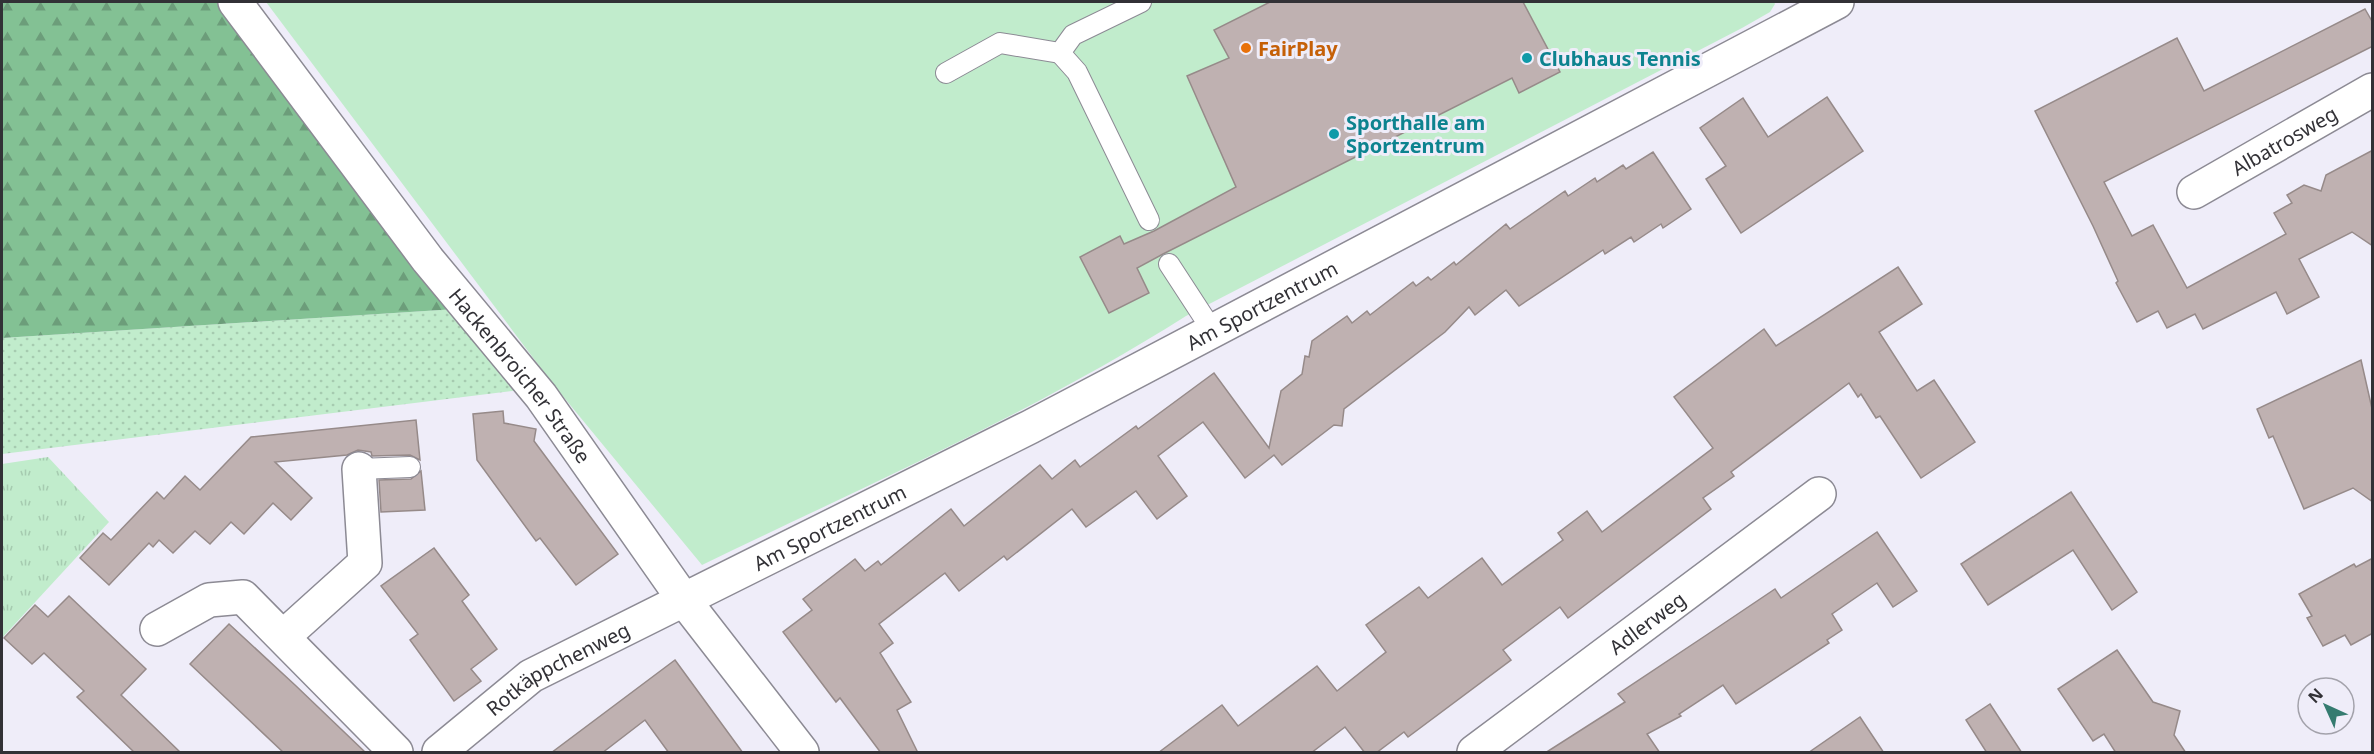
<svg xmlns="http://www.w3.org/2000/svg" width="2374" height="754" font-family="'Noto Sans',sans-serif">
<style>
.grass{fill:url(#grass-dots)}
.forest{fill:url(#forest-firs)}
.park{fill:url(#park-tufts)}
.pitch{fill:#c1eccc}
.building{fill:#bfb1b1;stroke:#968a89;stroke-width:1.5}
.lines{fill:none;stroke-linecap:round;stroke-linejoin:round}
.service-casing{stroke:#8c8a94;stroke-width:22}
.minor-casing{stroke:#8c8a94;stroke-width:36}
.service{stroke:#fff;stroke-width:20}
.minor{stroke:#fff;stroke-width:33}
.food-dot{fill:#e8710a;stroke:#efedf9;stroke-width:2}
.culture-dot{fill:#0f9aa8;stroke:#efedf9;stroke-width:2}
.labels{text-anchor:middle;dominant-baseline:central;stroke-width:6;stroke-linejoin:round;paint-order:stroke}
.food-label{font-size:20px;font-weight:bold;fill:#c56008;stroke:#efedf9;text-anchor:start}
.culture-label{font-size:20px;font-weight:bold;fill:#0d838f;stroke:#efedf9;text-anchor:start}
.street-label{font-size:20px;fill:#323136;stroke:#efedf9}
</style>
<defs>
<pattern id="grass-dots" width="8" height="8" patternUnits="userSpaceOnUse" patternTransform="scale(1.5)"><rect width="8" height="8" fill="#c1eccc"/><path d="M2 2h.1M6 6h.1" fill="none" stroke="#a6cbb0" stroke-width="1.8" stroke-linecap="round"/></pattern>
<pattern id="forest-firs" width="22" height="20" patternUnits="userSpaceOnUse" patternTransform="scale(1.5)"><rect width="22" height="20" fill="#83c194"/><path d="M5 1l3.5 6h-7zM16 11l3.5 6h-7z" fill="#6c9d7a"/></pattern>
<pattern id="park-tufts" width="24" height="20" patternUnits="userSpaceOnUse" patternTransform="scale(1.5)"><rect width="24" height="20" fill="#c1eccc"/><path d="M3 7l-1-3M5 7V3M7 7l1-3M15 17l-1-3M17 17v-4M19 17l1-3" fill="none" stroke="#a6cbb0"/></pattern>
</defs>
<rect width="100%" height="100%" fill="#efedf9"/>
<path class="grass" d="M456,309L528,389L2,454V338Z"/>
<path class="forest" d="M2,2H224L456,309L2,338Z"/>
<path class="park" d="M48,457L109,522L2,638V464Z"/>
<path class="pitch" d="M266,2H1774L1775,4L1770,12L1742,28L1186,316C1033,413 865,486 702,565L552,383Z"/>
<g class="building">
<path d="M1270,2H1523L1560,72L1519,93L1512,78L1163,254L1137,268L1149,293L1109,313L1080,257L1120,236L1124,244L1154,231L1236,187L1187,76L1229,58L1214,30Z"/>
<path d="M2365,9L2373,23V46L2104,182L2132,236L2153,225L2187,288L2286,234L2274,213L2292,203L2287,195L2304,185L2321,191L2326,175L2373,150V246L2352,232L2299,259L2319,297L2287,314L2276,292L2203,329L2195,314L2167,328L2158,311L2137,322L2116,283L2118,281L2093,226L2035,111L2177,38L2204,91Z"/>
<path d="M1827,97L1863,151L1741,233L1706,179L1726,166L1700,128L1743,98L1768,137Z"/>
<path d="M1653,152L1691,209L1663,228L1661,224L1634,242L1631,237L1605,254L1603,250L1519,306L1506,290L1475,315L1469,307L1445,332L1344,409L1342,426L1334,425L1282,465L1274,455L1245,478L1203,422L1158,456L1187,496L1157,519L1136,491L1086,527L1072,509L1007,560L1004,556L959,591L945,573L879,624L893,643L880,653L911,702L897,710L918,753H881L840,698L836,702L783,632L812,610L803,599L855,559L865,571L878,561L881,565L951,509L964,526L1040,465L1052,479L1075,460L1080,467L1136,426L1138,429L1214,373L1269,448L1281,391L1302,374L1305,356L1309,357L1312,341L1347,316L1352,323L1367,311L1370,315L1413,282L1416,286L1428,277L1431,280L1454,262L1456,265L1506,224L1510,229L1565,191L1568,196L1595,178L1597,182L1623,165L1626,169Z"/>
<path d="M1898,267L1922,304L1879,332L1917,391L1934,380L1975,442L1921,478L1880,416L1876,418L1861,394L1858,397L1849,383L1731,472L1734,476L1703,498L1711,509L1568,618L1560,607L1503,650L1511,660L1408,737L1404,732L1376,753H1365L1345,727L1311,753H1158L1222,705L1238,726L1317,666L1337,691L1386,652L1366,625L1419,587L1428,598L1482,558L1502,585L1563,540L1558,533L1587,511L1602,532L1713,448L1674,397L1764,329L1776,346Z"/>
<path d="M2361,360L2373,413V502L2353,488L2304,509L2273,436L2269,438L2257,409Z"/>
<path d="M503,411L504,423L536,429L534,441L618,554L576,585L540,538L536,541L477,460L473,414Z"/>
<path d="M416,420L420,460L410,455L372,456L371,452L358,450L347,455L275,462L312,498L291,520L273,503L244,534L231,522L210,544L195,531L173,553L159,540L153,547L149,543L109,585L80,558L103,533L111,540L157,492L164,499L185,476L200,490L251,437Z"/>
<path d="M421,471L425,510L381,512L379,480L411,479Z"/>
<path d="M2071,492L2137,592L2112,610L2073,550L1988,605L1961,564Z"/>
<path d="M1877,532L1917,591L1893,607L1877,583L1832,614L1842,630L1827,640L1829,643L1736,704L1723,685L1679,714L1681,716L1647,734L1660,753H1545L1625,702L1618,694L1708,634L1775,589L1781,598Z"/>
<path d="M434,548L469,595L462,601L497,649L471,669L481,681L454,701L410,640L418,634L381,586Z"/>
<path d="M2373,558V633L2351,645L2345,635L2323,646L2307,618L2312,616L2299,594L2354,564L2356,567Z"/>
<path d="M69,596L146,669L121,695L181,753H135L77,697L84,691L44,653L32,664L4,638L35,605L48,617Z"/>
<path d="M229,624L295,685L366,753H284L190,664Z"/>
<path d="M2117,650L2153,702L2180,711L2174,735L2186,753H2116L2104,734L2093,741L2058,689Z"/>
<path d="M675,660L743,753H669L645,720L602,753H551Z"/>
<path d="M1990,704L2022,753H1987L1966,720Z"/>
<path d="M1860,717L1884,753H1808Z"/>
</g>
<g class="lines">
<defs>
<g id="service">
<path d="M1060,53L1077,72L1149,220"/>
<path d="M946,73L1000,43L1060,53L1073,35L1141,2"/>
<path d="M1169,264L1212,330"/>
<path d="M359,469L410,467"/>
</g>
<g id="minor">
<path id="s1" d="M235,2L428,260L541,396L684,600L802,752"/>
<path id="s2" d="M2194,192L2372,90"/>
<path d="M157,629L209,600L243,597L396,752"/>
<path d="M284,636L365,563L359,469"/>
<path id="s3" d="M439,752L531,676L1030,427L1837,2"/>
<path id="s4" d="M1474,752L1819,494"/>
</g>
</defs>
<use href="#service" class="service-casing"/>
<use href="#minor" class="minor-casing"/>
<use href="#service" class="service"/>
<use href="#minor" class="minor"/>
</g>
<circle class="food-dot" cx="1246" cy="48" r="6"/>
<g class="culture-dot">
<circle cx="1527" cy="58" r="6"/>
<circle cx="1334" cy="134" r="6"/>
</g>
<g class="labels">
<g class="food-label">
<text x="1258" y="48">FairPlay</text>
</g>
<g class="culture-label">
<text x="1539" y="58">Clubhaus Tennis</text>
<text x="1346" y="122">Sporthalle am<tspan x="1346" dy="23">Sportzentrum</tspan></text>
</g>
<g class="street-label">
<text stroke="none"><textPath href="#s2" startOffset="104">Albatrosweg</textPath></text>
<text stroke="none"><textPath href="#s3" startOffset="939">Am Sportzentrum</textPath></text>
<text stroke="none"><textPath href="#s1" startOffset="470">Hackenbroicher Straße</textPath></text>
<text stroke="none"><textPath href="#s3" startOffset="453">Am Sportzentrum</textPath></text>
<text stroke="none"><textPath href="#s4" startOffset="216">Adlerweg</textPath></text>
<text stroke="none"><textPath href="#s3" startOffset="146">Rotkäppchenweg</textPath></text>
</g>
</g>
<rect width="2374" height="754" fill="none" stroke="#323136" stroke-width="6"/>
<g transform="translate(2326 706) rotate(315)"><circle r="28" fill="#efedf9" stroke="#a3a2ab" stroke-width="1.5"/>
<path d="M0-4.5L10 22L0 15L-10 22Z" fill="#357b70"/>
<text y="-9" font-size="16" font-weight="bold" text-anchor="middle" fill="#323136">N</text>
</g>
</svg>
